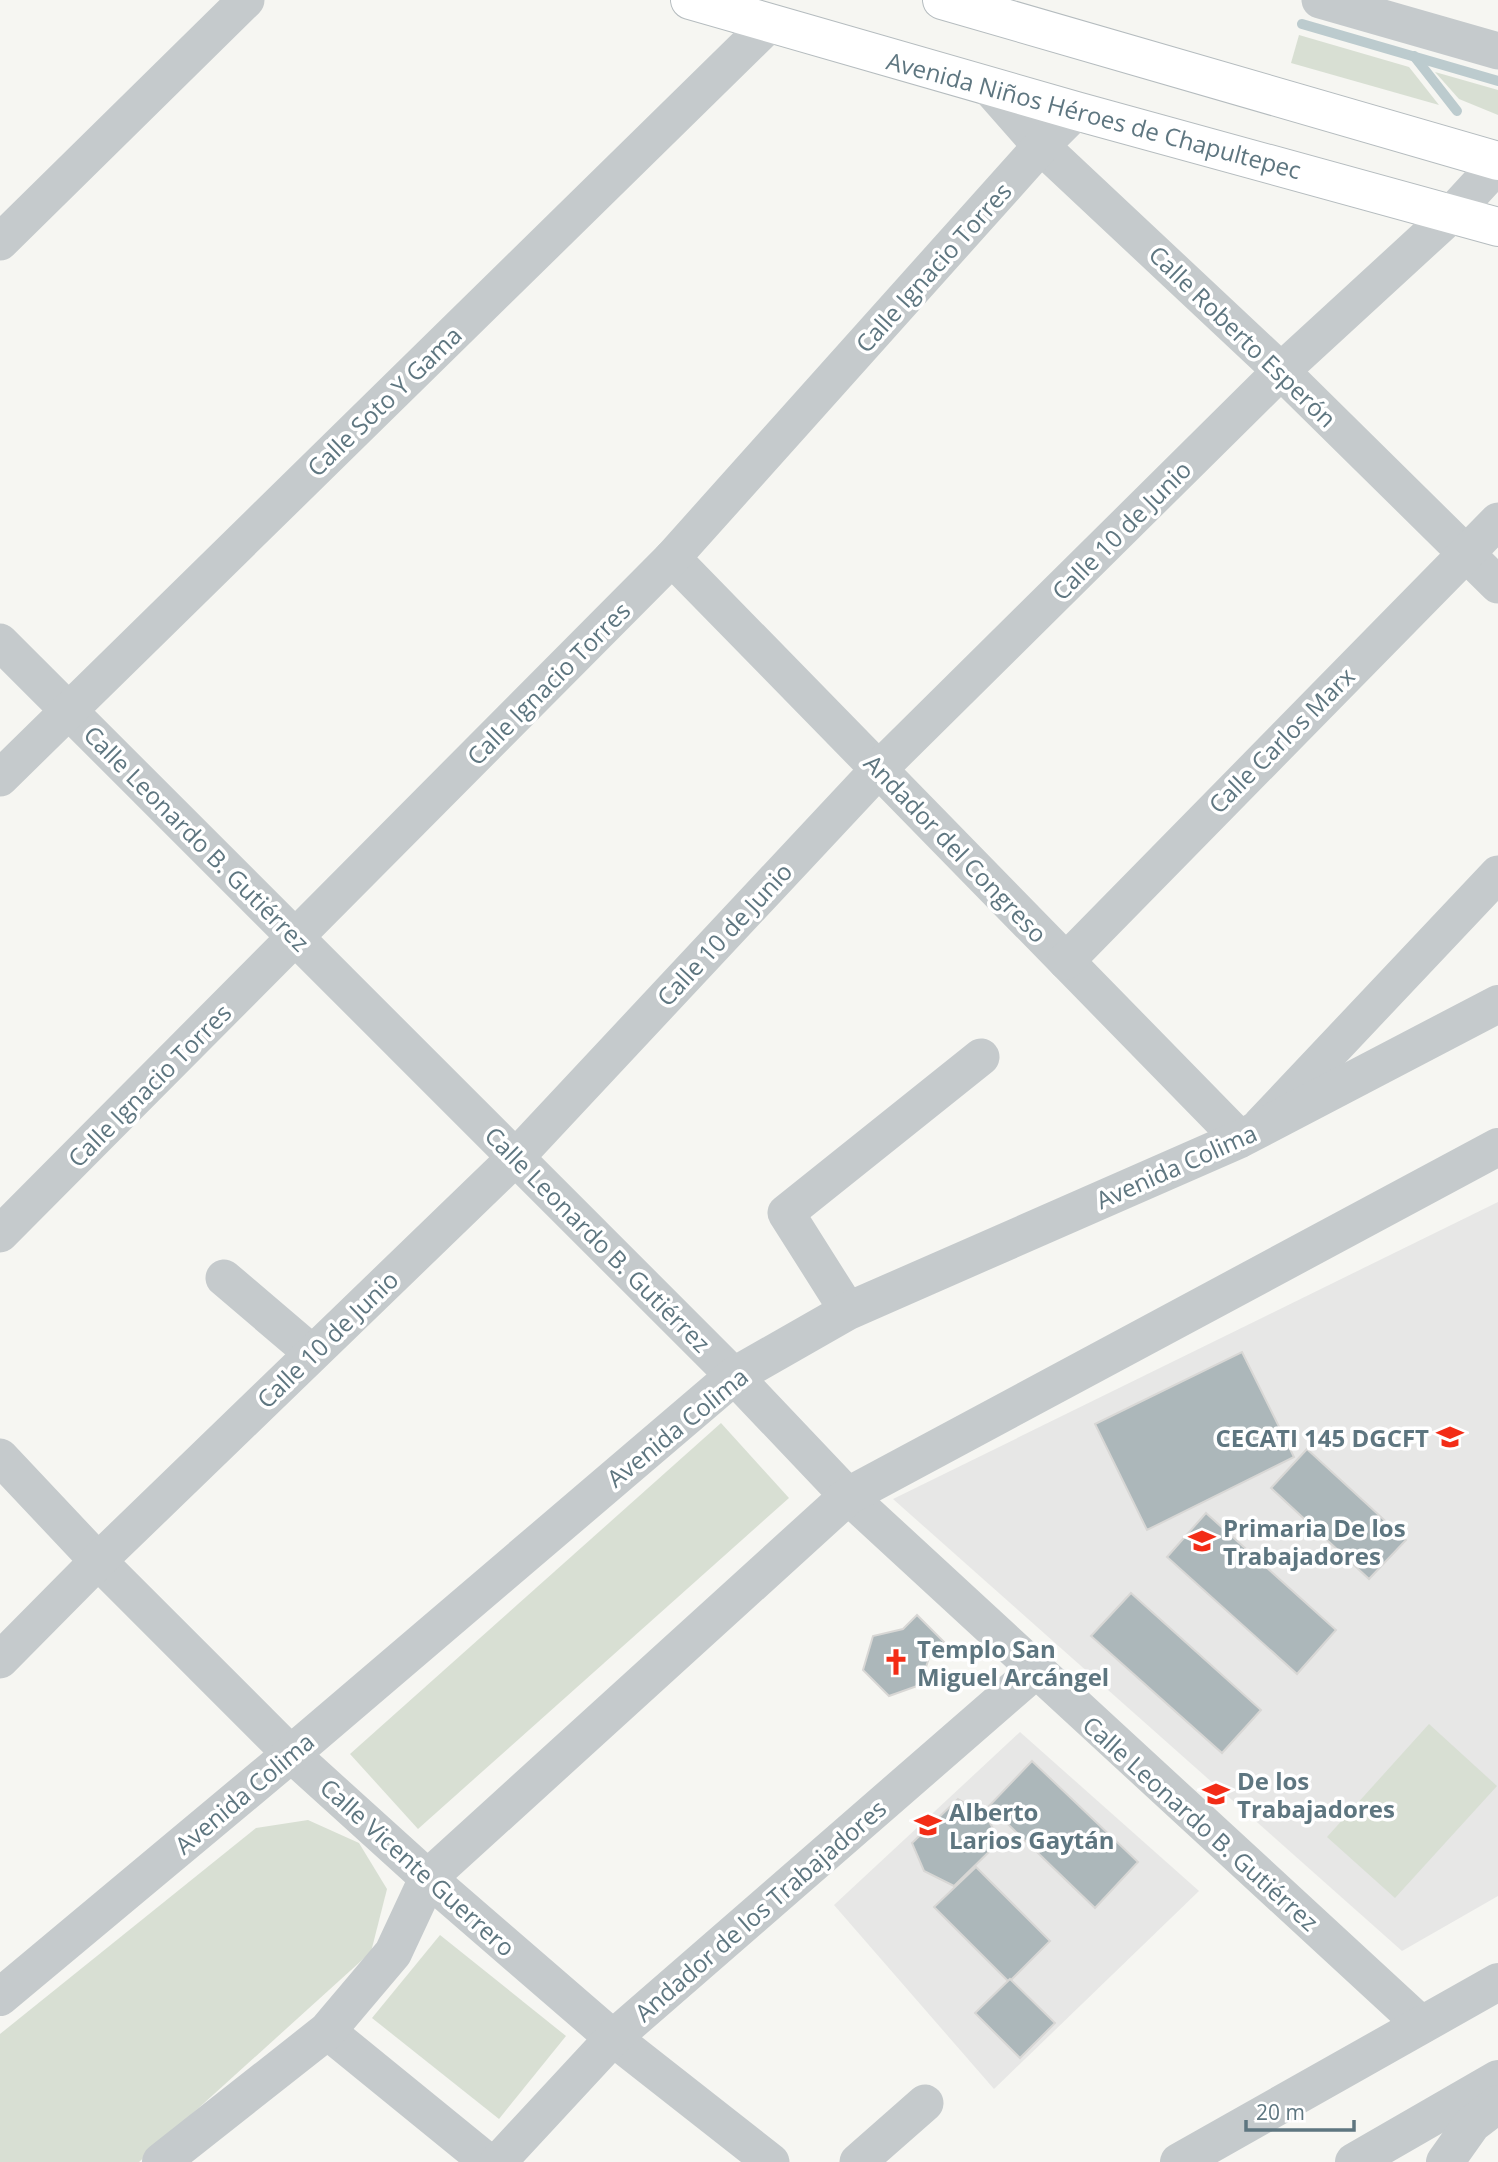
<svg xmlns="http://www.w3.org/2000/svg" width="1498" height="2162" font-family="'Open Sans',sans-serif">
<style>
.built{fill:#e7e7e6}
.green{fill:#d8dfd3}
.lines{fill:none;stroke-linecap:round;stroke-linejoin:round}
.stream{stroke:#bccbce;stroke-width:10}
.building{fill:#acb7ba;stroke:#d8d7d5;stroke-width:2}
.secondary-casing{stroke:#b5bcbf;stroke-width:40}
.minor{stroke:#c5cacc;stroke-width:37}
.tertiary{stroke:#c5cacc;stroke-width:38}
.secondary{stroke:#fff;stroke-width:38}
.labels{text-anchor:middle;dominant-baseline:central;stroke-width:7;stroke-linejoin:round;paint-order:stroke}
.street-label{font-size:24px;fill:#5e7680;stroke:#fff}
.poi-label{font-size:24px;font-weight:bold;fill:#5e7680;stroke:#fff;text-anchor:start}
</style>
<rect width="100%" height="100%" fill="#f6f6f2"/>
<g class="built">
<path d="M1498,1202V1896L1402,1951L893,1499Z"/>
<path d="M1020,1732L1199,1891L994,2089L834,1905Z"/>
</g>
<g class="green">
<path d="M1299,35L1409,67L1439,105L1291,63Z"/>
<path d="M1435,72L1498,90V115L1459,99Z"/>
<path d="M721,1423L789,1498L418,1829L350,1754Z"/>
<path d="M1429,1724L1497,1786L1395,1898L1327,1837Z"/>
<path d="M308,1820L359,1843L387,1889L371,1952L139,2162H0V2034L256,1828Z"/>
<path d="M440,1935L566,2036L499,2119L372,2018Z"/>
</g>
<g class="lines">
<g class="stream">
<path d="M1302,24L1498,81"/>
<path d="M1414,56L1457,111"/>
</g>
</g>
<g class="building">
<path d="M1242,1352L1294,1457L1147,1530L1095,1424Z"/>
<path d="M1307,1449L1406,1540L1369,1579L1271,1488Z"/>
<path d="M1206,1513L1336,1630L1297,1674L1167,1557Z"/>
<path d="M1131,1593L1261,1710L1222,1753L1091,1636Z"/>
<path d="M917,1615L944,1642L930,1655L920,1685L889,1696L863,1670L873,1636L903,1629Z"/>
<path d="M1032,1761L1138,1862L1095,1908L989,1806Z"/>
<path d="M958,1799L986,1816L1000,1841L954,1886L924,1871L912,1843Z"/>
<path d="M976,1867L1050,1941L1009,1982L934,1907Z"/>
<path d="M1010,1979L1055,2023L1020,2058L975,2013Z"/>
</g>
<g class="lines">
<defs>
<g id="secondary">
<path d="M690,0L1076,111L1498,227"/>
<path d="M942,0L1498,161"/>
</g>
</defs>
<use href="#secondary" class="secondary-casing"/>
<g class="minor">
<path d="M1320,0L1498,51"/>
<path d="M989,87L1041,146L1281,371L1498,585"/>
<path d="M0,242L246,0"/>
<path d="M672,558L1240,1139"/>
<path d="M0,642L734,1376L848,1496L1422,2025"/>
<path d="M0,778L769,24"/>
<path d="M1066,961L1498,521"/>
<path d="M1261,1125L1498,874"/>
<path d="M0,1234L672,558L1041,146L1076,111"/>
<path d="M224,1278L312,1353"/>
<path d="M848,1311L786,1213L981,1057"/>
<path d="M0,1457L98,1561L291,1754L428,1878L613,2038L771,2162"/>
<path d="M0,1660L98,1561L516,1157L879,769L1281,371L1452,214"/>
<path d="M327,2031L488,2162"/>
<path d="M498,2162L613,2038L1035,1671"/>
<path d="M858,2162L925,2103"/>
</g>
<g class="tertiary">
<path d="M1452,214L1498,164"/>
<path d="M0,1997L291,1754L734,1376L848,1311L1240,1139L1498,1004"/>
<path d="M161,2162L327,2031L393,1953L428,1878L848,1496L1498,1147"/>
<path d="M1179,2162L1498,1982"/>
<path d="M1354,2162L1498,2079"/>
<path d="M1445,2162L1472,2124L1498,2104"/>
</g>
<use href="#secondary" class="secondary"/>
</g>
<defs>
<symbol id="university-bare" viewBox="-9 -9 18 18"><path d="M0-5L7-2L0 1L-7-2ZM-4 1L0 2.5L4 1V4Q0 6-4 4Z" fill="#f32c16" stroke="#fff" stroke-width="2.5" paint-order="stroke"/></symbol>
<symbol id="school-bare" viewBox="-9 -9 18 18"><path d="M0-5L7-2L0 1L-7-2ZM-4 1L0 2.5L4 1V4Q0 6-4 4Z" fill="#f32c16" stroke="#fff" stroke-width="2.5" paint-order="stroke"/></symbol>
<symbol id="church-bare" viewBox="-9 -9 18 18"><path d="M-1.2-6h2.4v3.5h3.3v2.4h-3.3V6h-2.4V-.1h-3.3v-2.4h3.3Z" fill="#f32c16" stroke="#fff" stroke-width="2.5" paint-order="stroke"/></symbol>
</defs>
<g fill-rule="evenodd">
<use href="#university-bare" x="1431" y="1418" width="38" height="38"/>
<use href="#school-bare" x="1183" y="1522" width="38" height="38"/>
<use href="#church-bare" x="877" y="1643" width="38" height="38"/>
<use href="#school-bare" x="1197" y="1775" width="38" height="38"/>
<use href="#school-bare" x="909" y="1806" width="38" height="38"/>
</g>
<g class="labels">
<g class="street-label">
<text transform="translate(1094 115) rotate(15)">Avenida Niños Héroes de Chapultepec</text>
<text transform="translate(933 267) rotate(-48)">Calle Ignacio Torres</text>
<text transform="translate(1243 336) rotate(44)">Calle Roberto Esperón</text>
<text transform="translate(384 401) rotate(-44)">Calle Soto Y Gama</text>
<text transform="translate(1121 530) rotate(-45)">Calle 10 de Junio</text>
<text transform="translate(548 683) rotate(-45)">Calle Ignacio Torres</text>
<text transform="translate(1281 740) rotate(-45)">Calle Carlos Marx</text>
<text transform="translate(197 838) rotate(45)">Calle Leonardo B. Gutiérrez</text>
<text transform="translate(956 848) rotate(46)">Andador del Congreso</text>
<text transform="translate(724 934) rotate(-47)">Calle 10 de Junio</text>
<text transform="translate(149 1085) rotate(-45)">Calle Ignacio Torres</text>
<text transform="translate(1176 1166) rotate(-24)">Avenida Colima</text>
<text transform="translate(598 1239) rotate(45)">Calle Leonardo B. Gutiérrez</text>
<text transform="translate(327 1339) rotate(-44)">Calle 10 de Junio</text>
<text transform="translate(677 1427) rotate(-39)">Avenida Colima</text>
<text transform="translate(244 1793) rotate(-40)">Avenida Colima</text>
<text transform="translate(1201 1823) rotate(42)">Calle Leonardo B. Gutiérrez</text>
<text transform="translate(418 1867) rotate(42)">Calle Vicente Guerrero</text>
<text transform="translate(760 1910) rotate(-41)">Andador de los Trabajadores</text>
</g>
<g class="poi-label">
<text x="1429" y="1437" text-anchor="end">CECATI 145 DGCFT</text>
<text x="1223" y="1527">Primaria De los<tspan x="1223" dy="28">Trabajadores</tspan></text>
<text x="917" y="1648">Templo San<tspan x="917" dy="28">Miguel Arcángel</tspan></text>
<text x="1237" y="1780">De los<tspan x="1237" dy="28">Trabajadores</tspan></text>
<text x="949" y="1811">Alberto<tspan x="949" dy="28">Larios Gaytán</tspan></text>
</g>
</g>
<path d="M1246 2120v10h108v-10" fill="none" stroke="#5e7680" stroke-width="3.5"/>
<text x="1256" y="2120" font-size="21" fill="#5e7680" stroke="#ffffff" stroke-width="5" paint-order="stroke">20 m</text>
</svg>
